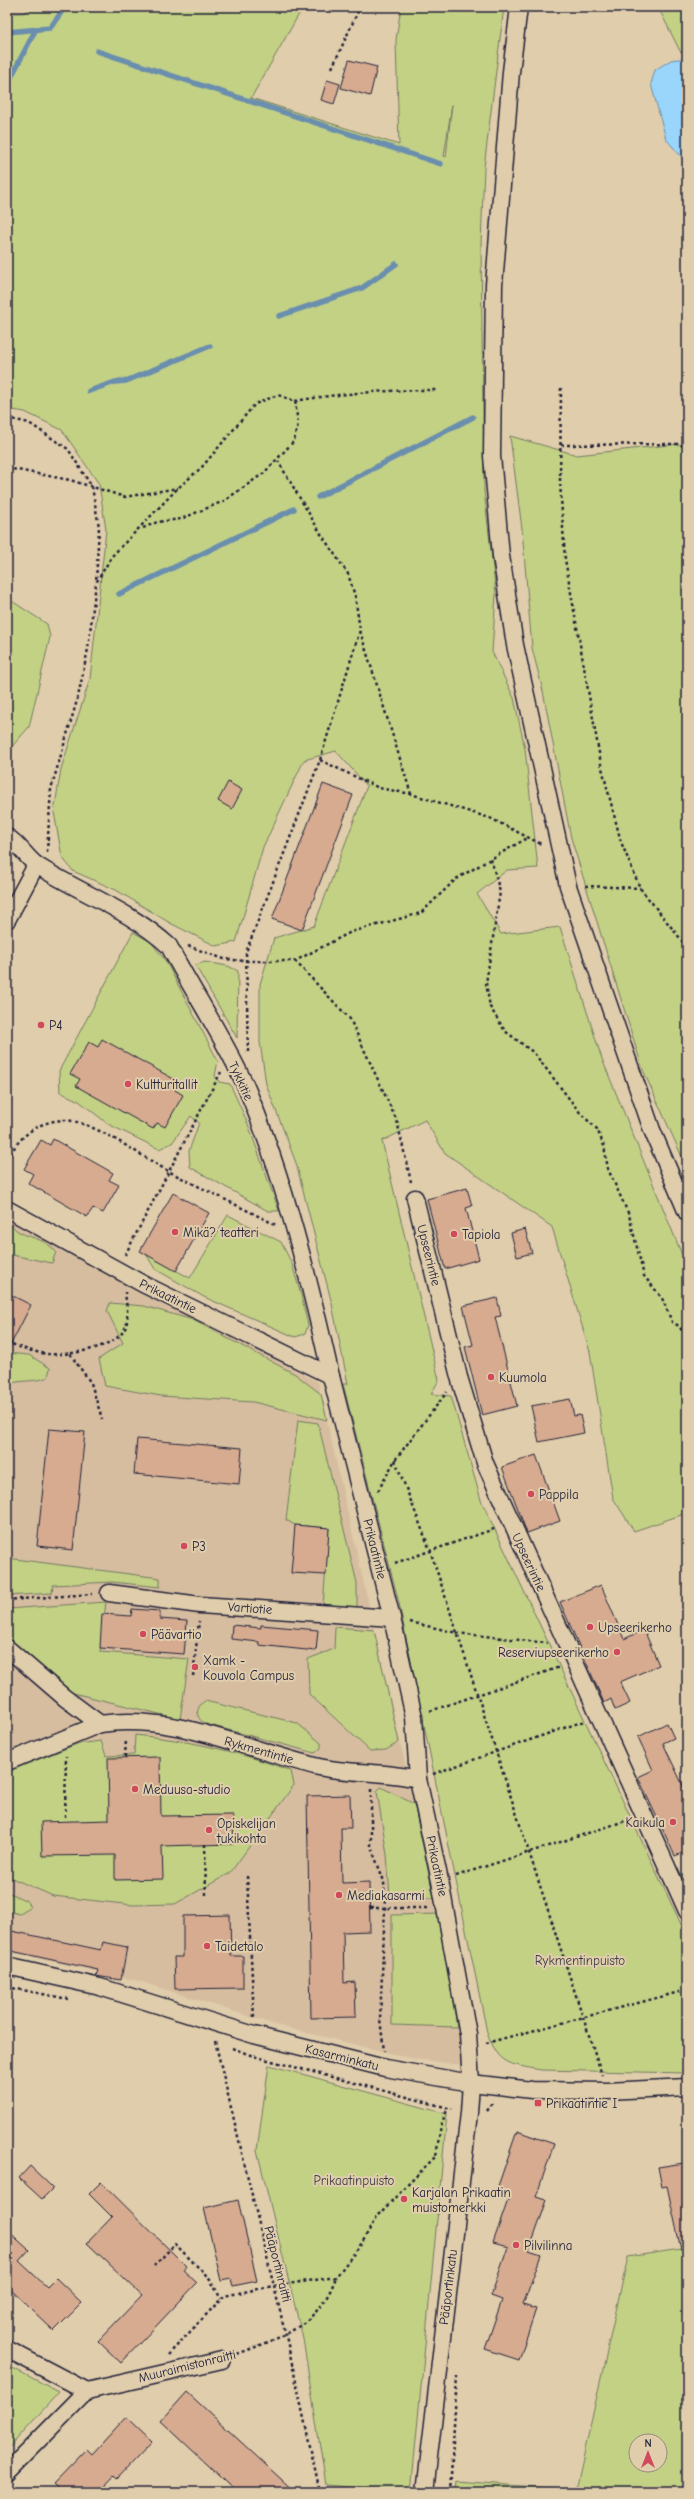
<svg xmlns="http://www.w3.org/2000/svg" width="694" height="2499" font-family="'Comic Neue',sans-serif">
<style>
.built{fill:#d6bd9f}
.green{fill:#c3d185;stroke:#727a60;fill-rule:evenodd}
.water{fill:#9ad6fb;stroke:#6a8eae}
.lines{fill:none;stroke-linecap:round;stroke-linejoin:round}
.stream{stroke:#6a8eae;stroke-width:5.5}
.building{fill:#d6ab90;stroke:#22223b}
.minor-casing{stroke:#22223b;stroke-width:19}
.path{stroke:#22223b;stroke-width:2.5;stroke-dasharray:3 3;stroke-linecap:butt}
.minor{stroke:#e0cdab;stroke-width:16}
.poi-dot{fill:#d1495b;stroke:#e0cdab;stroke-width:1.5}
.labels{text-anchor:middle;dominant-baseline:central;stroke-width:4;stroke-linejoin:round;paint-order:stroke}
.poi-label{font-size:13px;fill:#22223b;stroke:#e0cdab;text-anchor:start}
.street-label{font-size:13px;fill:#22223b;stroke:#e0cdab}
.park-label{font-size:13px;fill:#3a3c46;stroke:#e0cdab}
</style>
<rect width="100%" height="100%" fill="#e0cdab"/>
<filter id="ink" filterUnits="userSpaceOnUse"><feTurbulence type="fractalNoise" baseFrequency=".025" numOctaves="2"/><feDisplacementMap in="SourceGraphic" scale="8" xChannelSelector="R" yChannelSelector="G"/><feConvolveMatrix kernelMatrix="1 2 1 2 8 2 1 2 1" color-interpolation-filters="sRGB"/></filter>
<g filter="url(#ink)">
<path class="built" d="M7,1220L318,1382L464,2022L461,2065L409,2058L276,2025L139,1981L7,1952Z"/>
<g class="green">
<path d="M38,7H303L251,98L399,145L396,40L401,7H504L484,167L481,244L484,491L496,594L492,652L514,698L525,749L538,868L507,870L477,894L501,934L560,927L602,1059L687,1267V1513L634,1531L613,1498L590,1352L552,1227L445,1153L425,1120L382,1141L439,1380L431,1394L451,1396L481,1500L687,1937V2073L541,2070C508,2064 499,2065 487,2032L399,1603L343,1384H348L332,1304L296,1163L266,1084L260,1042V984L274,938L314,926L367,786L336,751L304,760L263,847L236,942L216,946L170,923L116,890L73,871L62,857L54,812L61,769L90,679L106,530L99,484L62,430L25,412L7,409V13H22ZM452,104L446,157L444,156Z"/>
<path d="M658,7H687V76L683,53L680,51Z"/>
<path d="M687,394V1168L643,1070L571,838L543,691L532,648L522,529L510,436L577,455L678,444L684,446Z"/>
<path d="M7,598L47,624L50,637L29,727L7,752Z"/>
<path d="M133,932L151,942L165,960L218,1061L215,1076L219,1082L230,1084L248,1124L279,1211H268L190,1167L189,1151L199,1123L191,1116L172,1143L159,1149L108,1124L79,1101L60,1092L59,1071Z"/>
<path d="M205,962L228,966L238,971L237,1038L195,965Z"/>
<path d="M228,1215L281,1242L292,1264L301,1295L308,1325L305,1334L295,1337L204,1297L155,1269L146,1254L190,1278Z"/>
<path d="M7,1221C11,1224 15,1230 19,1232C33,1239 46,1239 56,1252L52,1263L7,1254Z"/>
<path d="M110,1303L144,1306L193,1320L295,1374L321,1394L327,1420L253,1402L161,1396L105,1386L99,1359L123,1343L107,1311Z"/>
<path d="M7,1353L29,1355L50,1368L48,1377C37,1382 24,1380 12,1383L7,1376Z"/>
<path d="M298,1420L318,1423L357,1583V1607L323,1605L329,1528L295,1525L286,1520Z"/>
<path d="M7,1558L160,1578V1587L112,1582L53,1585L52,1593L7,1596Z"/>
<path d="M106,1602L100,1652L189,1659L180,1719L69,1692L7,1639V1609Z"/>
<path d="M335,1627L374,1630L399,1742L386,1750L370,1751L309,1694L308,1659L334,1649Z"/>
<path d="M205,1701L297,1723L321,1743V1748L315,1753L206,1724C195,1719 195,1707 205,1701Z"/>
<path d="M135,1735C189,1740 241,1752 291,1771L294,1785L230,1873L175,1904L133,1905L53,1896L7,1876V1772L77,1744L101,1741L106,1756L134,1755Z"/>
<path d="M381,1787L414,1804L434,1898L390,1897L387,1855L377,1791Z"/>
<path d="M7,1892L27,1901L30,1908L20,1914L7,1911Z"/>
<path d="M439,1914L457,2027L392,2025V1915Z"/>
<path d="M269,2065L447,2114L411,2492L326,2485L303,2339L257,2150Z"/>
<path d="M687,2248V2492H455L456,2481L576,2490L628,2257ZM636,2441H660V2465H636Z"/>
<path d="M7,2365L59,2392L7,2450Z"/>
</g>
<path class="water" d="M687,58V163L666,139L651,84L655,70L671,60Z"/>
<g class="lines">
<g class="stream">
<path d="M7,32L50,28L65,7"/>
<path d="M97,51L441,164"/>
<path d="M7,85L36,29"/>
<path d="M279,316L362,288L396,264"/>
<path d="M89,391L115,382L126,381L210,346"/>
<path d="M318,497L473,417"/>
<path d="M119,594L294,509"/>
</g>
</g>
<g class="building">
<path d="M349,60L377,67L370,96L341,88Z"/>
<path d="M327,80L340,84L334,104L321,100Z"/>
<path d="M228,782L242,790L232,809L218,801Z"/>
<path d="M323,784L353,795L302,930L272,919Z"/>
<path d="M102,1039L179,1082L175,1090L183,1095L165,1127L157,1123L153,1129L76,1086L80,1079L70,1074L89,1042L98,1047Z"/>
<path d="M53,1139L113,1173L109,1180L119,1185L103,1213L93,1208L87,1217L28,1183L33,1174L24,1169L41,1140L50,1145Z"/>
<path d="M467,1188L472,1206L466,1208L479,1259L445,1269L427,1199Z"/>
<path d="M173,1193L209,1213L176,1271L140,1251Z"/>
<path d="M525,1229L532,1253L517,1257L511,1233Z"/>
<path d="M7,1293L31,1305L7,1352Z"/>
<path d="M497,1298L501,1316L495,1317L517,1406L482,1415L465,1347L473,1345L463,1306Z"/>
<path d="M570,1399L574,1416L580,1415L584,1433L539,1442L531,1406Z"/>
<path d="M49,1429L85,1432L73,1550L37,1546Z"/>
<path d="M137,1439L242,1448L239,1484L134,1474Z"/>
<path d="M536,1455L560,1521L527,1533L502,1467Z"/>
<path d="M295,1525L329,1528L326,1575L291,1573Z"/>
<path d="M601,1585L624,1639L644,1630L659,1665L620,1682L630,1703L615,1710L611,1699L604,1703L560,1602Z"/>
<path d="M132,1609L160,1611V1619L187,1621L184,1654L100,1648L102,1614L131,1616Z"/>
<path d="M232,1625L261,1628V1625L318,1630L316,1651L259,1645V1642L231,1639Z"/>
<path d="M667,1723L674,1738L663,1743L687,1794V1851L675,1856L638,1777L653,1770L638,1737Z"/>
<path d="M160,1757L161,1816L233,1815L234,1844L162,1846L163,1879L115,1880V1855L42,1856L41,1822L109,1820L108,1758Z"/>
<path d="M350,1795L351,1828H341L342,1883L369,1882L370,1931L343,1932L344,1983L355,1982L356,2017L311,2018L307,1796Z"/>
<path d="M230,1915L231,1956H243V1988L175,1989L174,1957H183V1916Z"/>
<path d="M7,1930L101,1950L103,1942L127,1947L121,1980L96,1976L98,1970L7,1950Z"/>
<path d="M517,2131L554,2144L536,2197L547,2200L529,2251L541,2255L523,2305L536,2309L519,2360L485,2349L502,2300L491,2296L508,2247L493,2243L510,2194L497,2189Z"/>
<path d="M684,2163L687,2178V2249L681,2250L667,2186L662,2187L658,2167Z"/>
<path d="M30,2166L53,2188L42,2199L19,2178Z"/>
<path d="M101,2182L186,2266L183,2270L197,2283L121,2363L98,2341L142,2295L87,2243L112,2217L89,2194Z"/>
<path d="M238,2200L257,2281L233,2286L231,2279L221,2281L204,2208Z"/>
<path d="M7,2230L29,2250L19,2261L47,2287L56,2278L82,2303L54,2331L7,2286Z"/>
<path d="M187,2392L295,2492H237L161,2421Z"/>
<path d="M126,2417L152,2442L117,2479L114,2476L99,2492H62L53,2484L87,2449L92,2454Z"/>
</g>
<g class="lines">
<defs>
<g id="minor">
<path d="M519,7L511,72L494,285L492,456L501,556L515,645L568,886L652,1130L687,1213"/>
<path d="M7,837C20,844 26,858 38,866C81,893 131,911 169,946C194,994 225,1039 247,1089C285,1181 309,1279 331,1376"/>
<path d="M7,920L36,865"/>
<path d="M415,1198L459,1377L485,1463L687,1911"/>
<path d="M7,1209L143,1284L331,1376L392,1618L414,1717L418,1779L440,1881L468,2034L471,2083L469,2113L425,2492"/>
<path d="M109,1593L200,1605L392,1618"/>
<path d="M7,1648L65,1698L100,1724L7,1762"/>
<path d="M100,1724C175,1713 247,1750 319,1767C351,1774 385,1771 418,1779"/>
<path d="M7,1966L100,1987L254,2035L385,2068L471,2083L532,2090L607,2091L687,2087"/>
<path d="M7,2349L87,2391"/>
<path d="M87,2391L222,2360"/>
<path d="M7,2472L87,2391"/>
</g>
</defs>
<use href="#minor" class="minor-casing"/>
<g class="path">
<path d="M332,68L360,7"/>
<path d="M561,388L560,482L565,559L601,764L621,842L640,888L687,947"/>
<path d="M295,401C342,393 388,390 436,390"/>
<path d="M7,418L29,423L68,449L92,487L99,527L96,582"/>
<path d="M561,445L678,444L687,447"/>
<path d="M7,468L70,480L125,497L178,488"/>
<path d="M360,631L411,794"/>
<path d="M320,760L379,788L411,794L490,818L541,844"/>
<path d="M47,852L51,789L78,697L88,649L96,583L112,556L178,488L202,467L255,404L278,395L295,401L298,424L294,441L264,473L224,501L181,519L157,522L141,529"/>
<path d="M491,859L500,892L486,983L490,1007L505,1031L534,1053L581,1114L597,1129L604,1146L608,1169L629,1215L644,1276L662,1298L672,1322L679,1326L687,1338"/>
<path d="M585,886L640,888"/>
<path d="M188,946L224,959L246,961H295L351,932L421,913L456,879L529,837"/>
<path d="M295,961L350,1019L397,1121L411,1182"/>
<path d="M248,1052L246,952L320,760L360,630L355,596L348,574L321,534L278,461"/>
<path d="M7,1159C20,1136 37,1121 64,1120C92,1120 144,1158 170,1172C205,1190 241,1207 276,1225"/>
<path d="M125,1255L221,1072"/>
<path d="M7,1342C18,1347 36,1353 48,1354C68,1356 119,1348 126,1326C129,1316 126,1303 125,1292"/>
<path d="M70,1354L91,1383L102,1419"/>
<path d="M395,1460L430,1550L602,2075"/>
<path d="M378,1491L395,1460L447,1392"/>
<path d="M395,1563L497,1528"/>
<path d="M7,1600L92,1594"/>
<path d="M410,1622L457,1633L547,1643"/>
<path d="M193,1676L199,1621"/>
<path d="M430,1711L560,1667"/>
<path d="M125,1757L126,1739"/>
<path d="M433,1774L584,1721"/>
<path d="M371,1789V1847L384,1881L385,1908L380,2019L384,2051"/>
<path d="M65,1817L66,1756"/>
<path d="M205,1844L206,1898"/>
<path d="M247,1876L254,2018"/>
<path d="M456,1876L628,1820"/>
<path d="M370,1908H429"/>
<path d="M7,1987L68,1999"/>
<path d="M215,2041L286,2336L320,2492"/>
<path d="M486,2043L687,1990"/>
<path d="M232,2048L253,2056L452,2109"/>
<path d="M487,2111L492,2104H495"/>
<path d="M154,2266L175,2244L210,2279L221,2299"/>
<path d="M237,2354C282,2337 319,2326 336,2277"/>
<path d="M168,2355L224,2296L273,2286L336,2277L362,2243L377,2216L436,2156L441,2125L448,2108"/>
<path d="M450,2492L457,2376"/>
</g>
<use href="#minor" class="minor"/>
</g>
</g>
<g class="poi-dot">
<circle cx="41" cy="1025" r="4"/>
<circle cx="128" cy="1084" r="4"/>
<circle cx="175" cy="1232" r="4"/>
<circle cx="454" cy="1234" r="4"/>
<circle cx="491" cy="1377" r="4"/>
<circle cx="531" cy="1494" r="4"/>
<circle cx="184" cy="1546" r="4"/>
<circle cx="590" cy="1627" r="4"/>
<circle cx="143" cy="1634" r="4"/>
<circle cx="617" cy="1652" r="4"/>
<circle cx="195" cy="1667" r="4"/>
<circle cx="135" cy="1789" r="4"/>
<circle cx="673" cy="1822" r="4"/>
<circle cx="209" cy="1830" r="4"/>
<circle cx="339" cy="1895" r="4"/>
<circle cx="207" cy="1946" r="4"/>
<rect x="534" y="2099" width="8" height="8" rx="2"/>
<circle cx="404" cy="2199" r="4"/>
<circle cx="516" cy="2245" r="4"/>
</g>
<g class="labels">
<g class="poi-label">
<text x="49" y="1025">P4</text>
<text x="136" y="1084">Kultturitallit</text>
<text x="183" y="1232">Mikä? teatteri</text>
<text x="462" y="1234">Tapiola</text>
<text x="499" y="1377">Kuumola</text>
<text x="539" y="1494">Pappila</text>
<text x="192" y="1546">P3</text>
<text x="598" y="1627">Upseerikerho</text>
<text x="151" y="1634">Päävartio</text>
<text x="609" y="1652" text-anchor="end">Reserviupseerikerho</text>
<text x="203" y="1660">Xamk -<tspan x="203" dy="15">Kouvola Campus</tspan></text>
<text x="143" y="1789">Meduusa-studio</text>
<text x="665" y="1822" text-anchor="end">Kaikula</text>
<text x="217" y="1823">Opiskelijan<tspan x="217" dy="15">tukikohta</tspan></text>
<text x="347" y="1895">Mediakasarmi</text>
<text x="215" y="1946">Taidetalo</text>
<text x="546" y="2103">Prikaatintie I</text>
<text x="412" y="2192">Karjalan Prikaatin<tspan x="412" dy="15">muistomerkki</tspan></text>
<text x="524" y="2245">Pilvilinna</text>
</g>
<g class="street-label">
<text transform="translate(241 1081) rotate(65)">Tykkitie</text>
<text transform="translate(429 1255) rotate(76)">Upseerintie</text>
<text transform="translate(168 1296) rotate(26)">Prikaatintie</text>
<text transform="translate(375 1549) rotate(76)">Prikaatintie</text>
<text transform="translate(529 1562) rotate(65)">Upseerintie</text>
<text transform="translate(250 1608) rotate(4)">Vartiotie</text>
<text transform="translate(259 1750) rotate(16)">Rykmentintie</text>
<text transform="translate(437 1866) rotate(78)">Prikaatintie</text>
<text transform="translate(342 2057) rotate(14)">Kasarminkatu</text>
<text transform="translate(278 2264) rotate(76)">Pääportinraitti</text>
<text transform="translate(448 2287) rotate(-83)">Pääportinkatu</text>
<text transform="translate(187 2366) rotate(-14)">Muuraimistonraitti</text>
</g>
<g class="park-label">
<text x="580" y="1960">Rykmentinpuisto</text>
<text x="354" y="2180">Prikaatinpuisto</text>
</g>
</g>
<rect width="694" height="2499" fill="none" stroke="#e0cdab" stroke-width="24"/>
<rect x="12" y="12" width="670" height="2475" fill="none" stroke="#22223b" stroke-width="1.5" filter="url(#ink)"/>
<g transform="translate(648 2453)"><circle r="19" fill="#e0cdab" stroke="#94897e"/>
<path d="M0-3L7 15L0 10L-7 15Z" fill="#d1495b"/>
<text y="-6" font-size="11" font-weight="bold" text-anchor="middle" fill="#22223b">N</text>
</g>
</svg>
